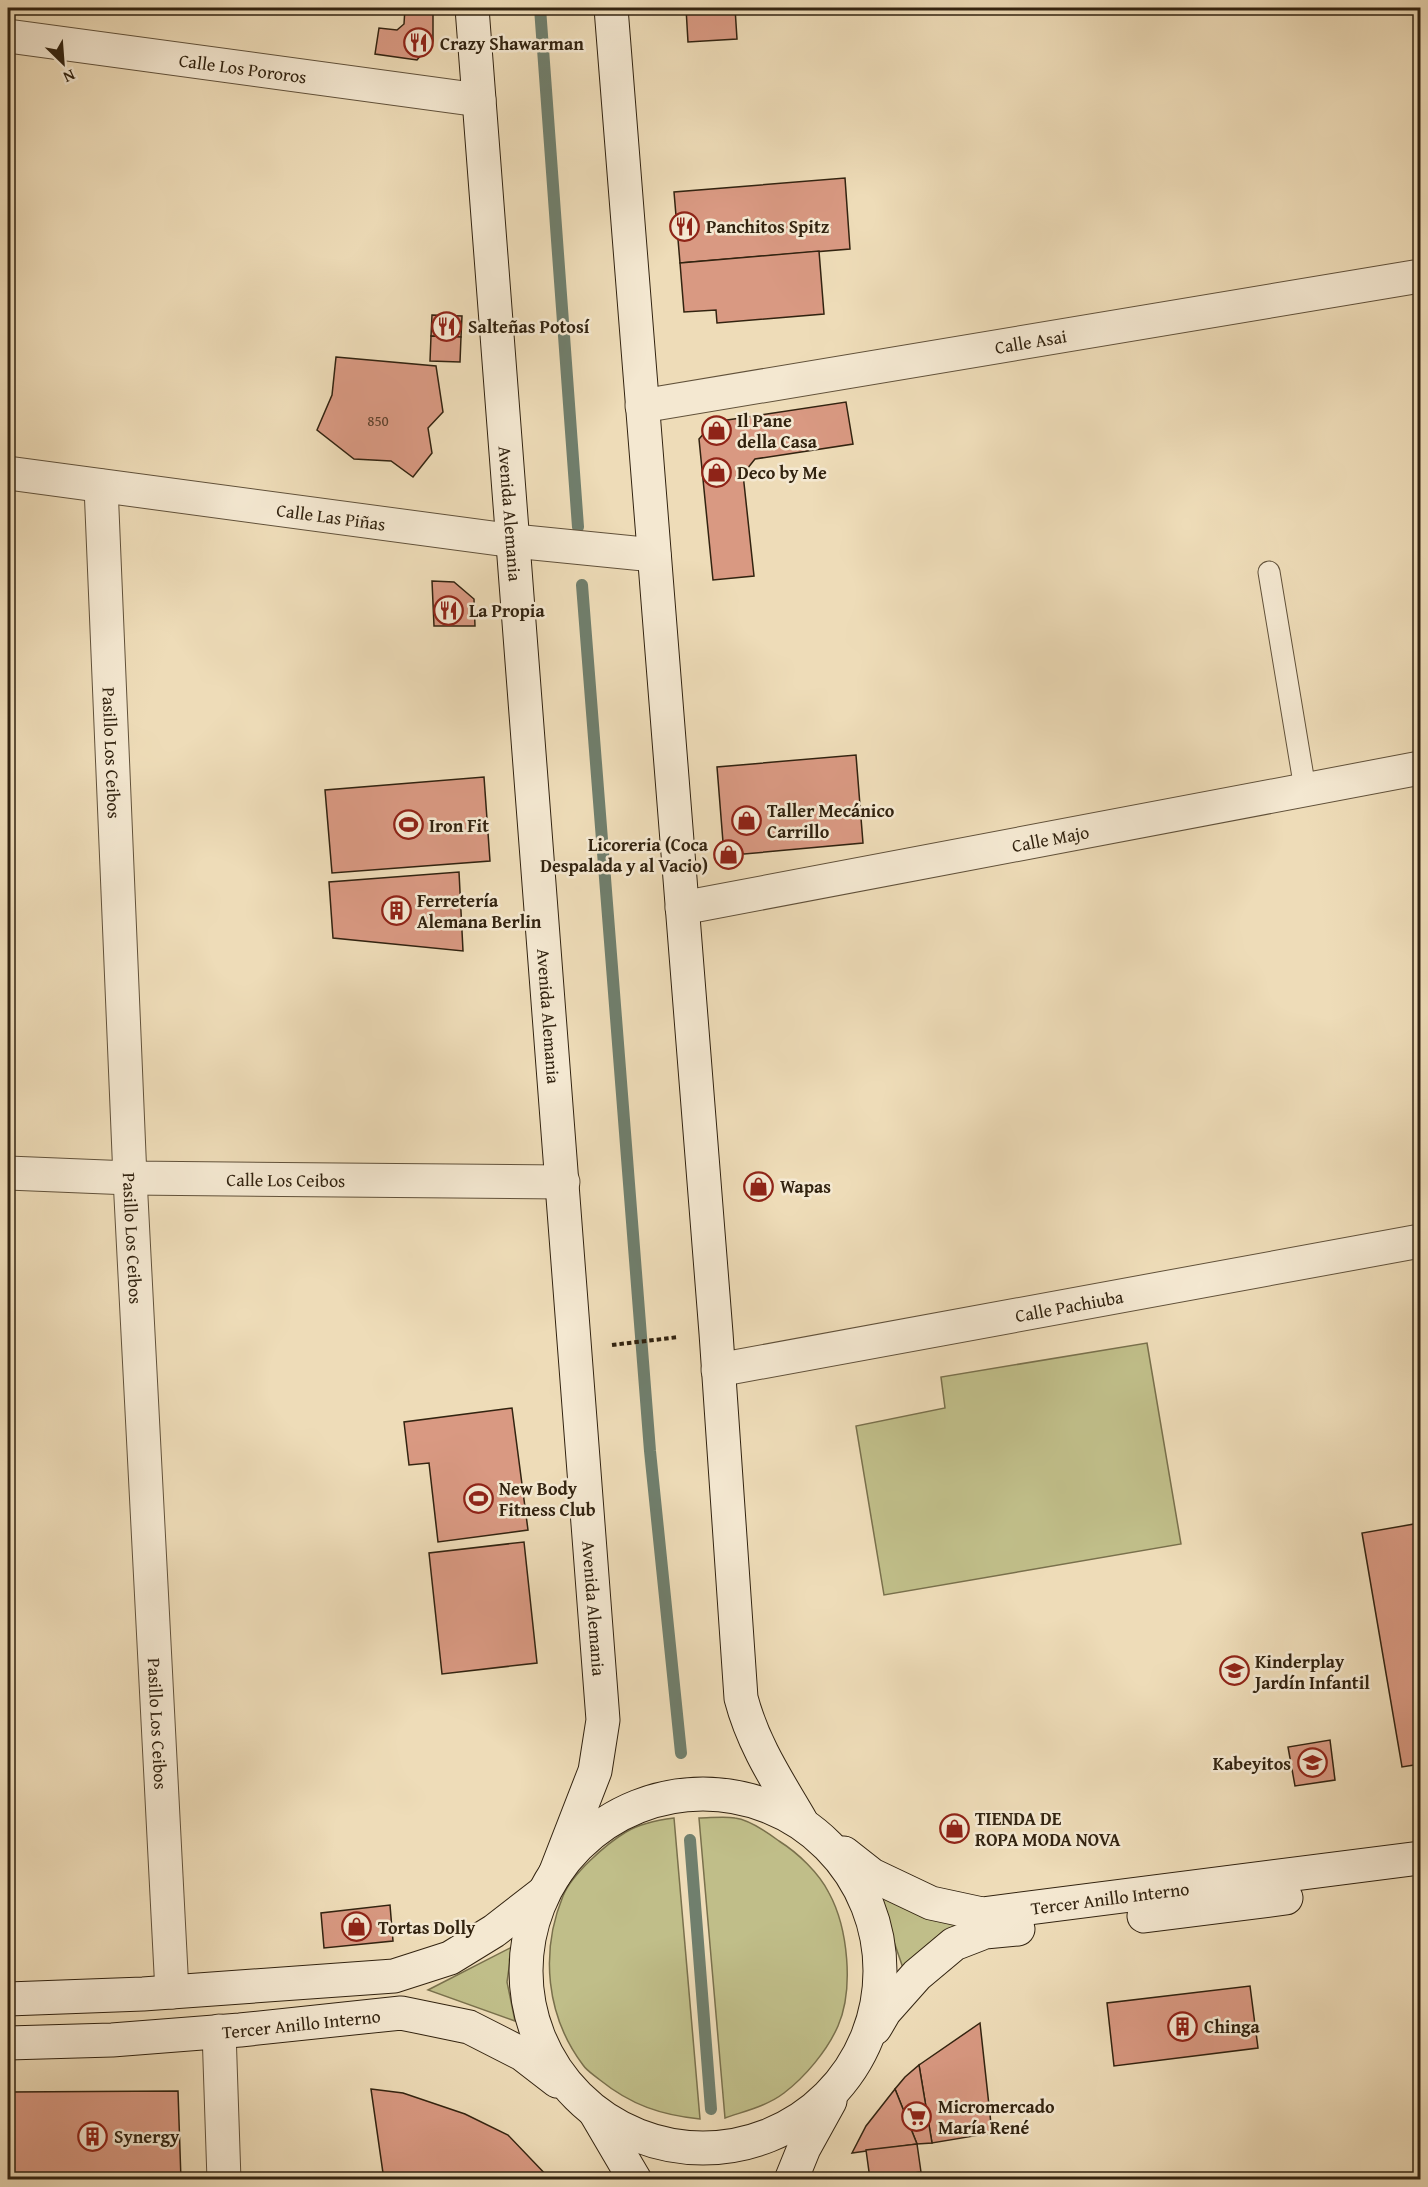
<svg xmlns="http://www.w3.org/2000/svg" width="1428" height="2187" font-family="'Gentium Book Plus',serif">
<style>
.green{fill:#c0be89;stroke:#79704c;stroke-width:1.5}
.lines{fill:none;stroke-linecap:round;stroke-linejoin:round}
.stream{stroke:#707f6d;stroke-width:12}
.building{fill:#d99982;stroke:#322310;stroke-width:1.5}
.service-casing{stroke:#61513a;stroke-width:23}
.minor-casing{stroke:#61513a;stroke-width:35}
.secondary-casing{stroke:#322310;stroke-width:35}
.path{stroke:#322310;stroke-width:4;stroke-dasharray:4.5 3;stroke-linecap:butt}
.service{stroke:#f4e8d1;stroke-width:21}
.minor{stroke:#f4e8d1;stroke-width:33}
.secondary{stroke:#f4e8d1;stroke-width:33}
.labels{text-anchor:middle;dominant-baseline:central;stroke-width:5;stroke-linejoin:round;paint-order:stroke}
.number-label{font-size:15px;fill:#5c402c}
.poi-label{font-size:18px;font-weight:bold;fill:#322310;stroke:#f4e8d1;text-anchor:start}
.street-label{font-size:18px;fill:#322310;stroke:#f4e8d1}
</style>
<rect width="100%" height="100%" fill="#eedcb8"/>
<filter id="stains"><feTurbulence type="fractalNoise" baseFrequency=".00333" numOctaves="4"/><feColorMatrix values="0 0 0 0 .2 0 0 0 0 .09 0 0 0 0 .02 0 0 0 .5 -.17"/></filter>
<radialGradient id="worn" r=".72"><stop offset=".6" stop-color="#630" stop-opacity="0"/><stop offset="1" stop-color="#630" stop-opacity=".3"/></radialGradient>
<g class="green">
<path d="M1147,1343L1181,1544L884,1595L856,1426L945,1408L941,1377Z"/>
<path d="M674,1818L700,2119C661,2115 631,2105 600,2080C594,2075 587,2071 583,2065C546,2016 540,1952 563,1896C572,1874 606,1844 626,1832C641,1823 658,1820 674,1818Z"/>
<path d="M699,1818C710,1818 724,1816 735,1818C750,1820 767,1832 779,1841C798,1853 819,1873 829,1893C848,1928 854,1989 838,2026C827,2051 805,2077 784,2093C767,2106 745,2111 725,2118Z"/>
<path d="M878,1895L969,1926L903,1968Z"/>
<path d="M512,1947L507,1982L515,2021L428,1990Z"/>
</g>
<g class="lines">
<g class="stream">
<path d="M540,8L578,527"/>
<path d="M582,585L650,1451L681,1753"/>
<path d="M690,1840L711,2109"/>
</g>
</g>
<g class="building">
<path d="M405,8L433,9V41L417,60L375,54L379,28L397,30L404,24Z"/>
<path d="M686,8H735L737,39L688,42Z"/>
<path d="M845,178L850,249L680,263L674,192Z"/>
<path d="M819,251L824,314L717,323L716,310L684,312L680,263Z"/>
<path d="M432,315L462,316L461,337L431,336Z"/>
<path d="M431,336L461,337L460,362L430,361Z"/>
<path d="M336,357L436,366L443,412L428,428L432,453L413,477L391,461L354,459L317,430L332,395Z"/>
<path d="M846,402L853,444L755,459L743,474L754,576L713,580L699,439L714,422Z"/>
<path d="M432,581L454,582L474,599L475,626H434Z"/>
<path d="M856,755L863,843L744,854L723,842L717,767Z"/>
<path d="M484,777L490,861L332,873L325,790Z"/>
<path d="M459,872L463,951L333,938L329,882Z"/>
<path d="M512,1408L528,1530L438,1542L429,1463L409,1465L404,1422Z"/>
<path d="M1420,1523V1764L1402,1767L1362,1533Z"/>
<path d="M524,1542L537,1663L442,1674L429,1553Z"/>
<path d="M1330,1740L1335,1780L1295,1786L1288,1747Z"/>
<path d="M390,1905L393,1941L324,1948L321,1913Z"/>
<path d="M1250,1986L1258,2048L1114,2066L1107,2003Z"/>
<path d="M980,2023L992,2133L932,2143L919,2065Z"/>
<path d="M919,2065L932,2143L917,2144L895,2089L905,2077Z"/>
<path d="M371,2089L403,2093L465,2114L508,2135L551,2180H419L412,2176L383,2173Z"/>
<path d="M895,2089L917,2144L852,2153L866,2126Z"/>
<path d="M178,2091L181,2180H8V2092Z"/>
<path d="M917,2144L921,2172L870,2179L866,2150Z"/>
</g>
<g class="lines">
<defs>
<path id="service" d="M1269,572L1305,789"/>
<g id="minor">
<path id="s1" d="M8,36L479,100"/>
<path id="s2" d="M642,406L1420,276"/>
<path id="s3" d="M8,473L514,541L654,555"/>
<path id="s4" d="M101,486L130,1178L172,1992"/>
<path id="s5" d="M682,908L1420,768"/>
<path id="s6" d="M8,1173L130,1178L563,1182"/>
<path id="s7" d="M718,1370L1420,1241"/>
<path d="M219,2031L224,2180"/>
</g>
<g id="secondary">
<path id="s8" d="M472,8L603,1720L595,1771L555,1874"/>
<path d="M611,8L716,1333L741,1698C753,1744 777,1780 801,1821"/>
<circle cx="703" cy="1971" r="177"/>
<path id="s9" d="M844,1853L872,1875L931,1903L982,1914L1420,1858"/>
<path d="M1144,1916L1286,1898"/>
<path d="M8,1999L143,1994L394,1976L450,1958L494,1931L543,1893"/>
<path d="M875,2028L885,2011L917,1975L954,1944L985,1932L1018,1929"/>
<path id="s10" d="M8,2043L112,2040L240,2030L401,2013L469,2027L522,2054L557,2081"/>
<path d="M595,2112L635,2180"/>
<path d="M791,2180L804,2148L830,2101"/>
</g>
</defs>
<use href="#service" class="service-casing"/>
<use href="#minor" class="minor-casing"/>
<use href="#secondary" class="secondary-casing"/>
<path class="path" d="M612,1345L679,1337"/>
<use href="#service" class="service"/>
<use href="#minor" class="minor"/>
<use href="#secondary" class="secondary"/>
</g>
<defs>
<symbol id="restaurant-ring" viewBox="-11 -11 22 22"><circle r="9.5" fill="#f4e8d1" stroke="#8f2418" stroke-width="1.5"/><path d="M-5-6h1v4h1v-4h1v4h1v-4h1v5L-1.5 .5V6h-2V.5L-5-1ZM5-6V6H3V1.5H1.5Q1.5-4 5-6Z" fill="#8f2418"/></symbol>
<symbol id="shop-ring" viewBox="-11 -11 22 22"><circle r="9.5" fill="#f4e8d1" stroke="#8f2418" stroke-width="1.5"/><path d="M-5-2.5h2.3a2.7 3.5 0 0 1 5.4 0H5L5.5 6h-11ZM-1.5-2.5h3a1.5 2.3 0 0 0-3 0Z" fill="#8f2418"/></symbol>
<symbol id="stadium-ring" viewBox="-11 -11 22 22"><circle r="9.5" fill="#f4e8d1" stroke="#8f2418" stroke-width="1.5"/><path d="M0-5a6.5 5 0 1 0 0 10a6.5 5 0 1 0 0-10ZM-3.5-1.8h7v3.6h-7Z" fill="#8f2418"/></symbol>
<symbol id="building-ring" viewBox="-11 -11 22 22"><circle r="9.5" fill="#f4e8d1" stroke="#8f2418" stroke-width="1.5"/><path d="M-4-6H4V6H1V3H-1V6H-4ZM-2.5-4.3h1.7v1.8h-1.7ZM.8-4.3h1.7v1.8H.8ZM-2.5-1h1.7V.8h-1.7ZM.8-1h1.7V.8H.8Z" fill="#8f2418"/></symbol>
<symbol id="school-ring" viewBox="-11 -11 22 22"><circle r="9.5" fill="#f4e8d1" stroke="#8f2418" stroke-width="1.5"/><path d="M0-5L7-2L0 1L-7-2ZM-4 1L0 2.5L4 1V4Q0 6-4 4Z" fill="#8f2418"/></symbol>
<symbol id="supermarket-ring" viewBox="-11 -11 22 22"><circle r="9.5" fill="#f4e8d1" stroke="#8f2418" stroke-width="1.5"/><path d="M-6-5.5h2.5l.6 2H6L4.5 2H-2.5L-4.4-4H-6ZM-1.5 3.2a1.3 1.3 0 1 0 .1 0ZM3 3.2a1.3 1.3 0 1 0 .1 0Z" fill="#8f2418"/></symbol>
</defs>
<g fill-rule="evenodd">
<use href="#restaurant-ring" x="402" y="26" width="33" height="33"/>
<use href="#restaurant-ring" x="668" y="210" width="33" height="33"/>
<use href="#restaurant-ring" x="430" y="310" width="33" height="33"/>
<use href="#shop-ring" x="700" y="414" width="33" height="33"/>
<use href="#shop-ring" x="700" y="456" width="33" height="33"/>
<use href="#restaurant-ring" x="432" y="594" width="33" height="33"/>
<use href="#shop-ring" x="730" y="804" width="33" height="33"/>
<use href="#stadium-ring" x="392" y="808" width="33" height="33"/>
<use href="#shop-ring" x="712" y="838" width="33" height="33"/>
<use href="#building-ring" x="380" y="894" width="33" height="33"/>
<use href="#shop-ring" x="742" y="1170" width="33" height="33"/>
<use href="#stadium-ring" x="462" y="1482" width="33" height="33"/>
<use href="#school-ring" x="1218" y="1654" width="33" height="33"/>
<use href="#school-ring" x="1296" y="1746" width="33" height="33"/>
<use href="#shop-ring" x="938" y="1812" width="33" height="33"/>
<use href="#shop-ring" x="340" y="1910" width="33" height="33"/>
<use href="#building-ring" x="1166" y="2010" width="33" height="33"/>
<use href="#supermarket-ring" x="900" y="2100" width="33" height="33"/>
<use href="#building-ring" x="76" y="2120" width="33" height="33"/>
</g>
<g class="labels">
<g class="number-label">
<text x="378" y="420">850</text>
</g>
<g class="poi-label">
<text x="440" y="43">Crazy Shawarman</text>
<text x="706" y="226">Panchitos Spitz</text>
<text x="468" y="326">Salteñas Potosí</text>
<text x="737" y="420">Il Pane<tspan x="737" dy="21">della Casa</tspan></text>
<text x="737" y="472">Deco by Me</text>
<text x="469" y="610">La Propia</text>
<text x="767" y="810">Taller Mecánico<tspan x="767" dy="21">Carrillo</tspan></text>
<text x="429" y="825">Iron Fit</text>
<text x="708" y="844" text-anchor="end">Licoreria (Coca<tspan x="708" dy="21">Despalada y al Vacio)</tspan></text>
<text x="417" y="900">Ferretería<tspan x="417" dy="21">Alemana Berlin</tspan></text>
<text x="780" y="1186">Wapas</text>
<text x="499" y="1488">New Body<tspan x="499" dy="21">Fitness Club</tspan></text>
<text x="1255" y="1661">Kinderplay<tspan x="1255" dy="21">Jardín Infantil</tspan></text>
<text x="1291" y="1763" text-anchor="end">Kabeyitos</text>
<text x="975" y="1818">TIENDA DE<tspan x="975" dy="21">ROPA MODA NOVA</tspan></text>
<text x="378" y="1927">Tortas Dolly</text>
<text x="1204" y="2026">Chinga</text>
<text x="938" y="2106">Micromercado<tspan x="938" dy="21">María René</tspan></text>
<text x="114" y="2136">Synergy</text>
</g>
<g class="street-label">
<text stroke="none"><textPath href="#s1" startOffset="237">Calle Los Pororos</textPath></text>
<text stroke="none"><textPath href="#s2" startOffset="394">Calle Asai</textPath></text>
<text stroke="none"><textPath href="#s8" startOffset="507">Avenida Alemania</textPath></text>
<text stroke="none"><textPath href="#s3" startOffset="326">Calle Las Piñas</textPath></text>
<text stroke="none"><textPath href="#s4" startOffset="267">Pasillo Los Ceibos</textPath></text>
<text stroke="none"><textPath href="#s5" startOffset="375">Calle Majo</textPath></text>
<text stroke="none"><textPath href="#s8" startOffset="1011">Avenida Alemania</textPath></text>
<text stroke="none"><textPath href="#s6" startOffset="278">Calle Los Ceibos</textPath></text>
<text stroke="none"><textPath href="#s4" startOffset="753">Pasillo Los Ceibos</textPath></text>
<text stroke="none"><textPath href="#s7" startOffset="357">Calle Pachiuba</textPath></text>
<text stroke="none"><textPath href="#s8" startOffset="1605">Avenida Alemania</textPath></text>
<text stroke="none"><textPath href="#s4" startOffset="1239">Pasillo Los Ceibos</textPath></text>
<text stroke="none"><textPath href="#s9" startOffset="282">Tercer Anillo Interno</textPath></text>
<text stroke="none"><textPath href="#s10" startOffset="294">Tercer Anillo Interno</textPath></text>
</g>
</g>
<rect width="1428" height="2187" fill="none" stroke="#eedcb8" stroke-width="30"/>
<rect x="9" y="9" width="1410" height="2169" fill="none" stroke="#322310" stroke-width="3"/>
<rect x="15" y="15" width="1398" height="2157" fill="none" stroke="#322310" stroke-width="1.5"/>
<g transform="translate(63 63) rotate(155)" stroke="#f4e8d1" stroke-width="4.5" paint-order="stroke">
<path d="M0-4.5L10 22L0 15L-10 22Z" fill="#322310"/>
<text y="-9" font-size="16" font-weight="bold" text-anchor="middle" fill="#322310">N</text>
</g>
<rect width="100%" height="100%" filter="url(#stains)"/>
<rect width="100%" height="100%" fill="url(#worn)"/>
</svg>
